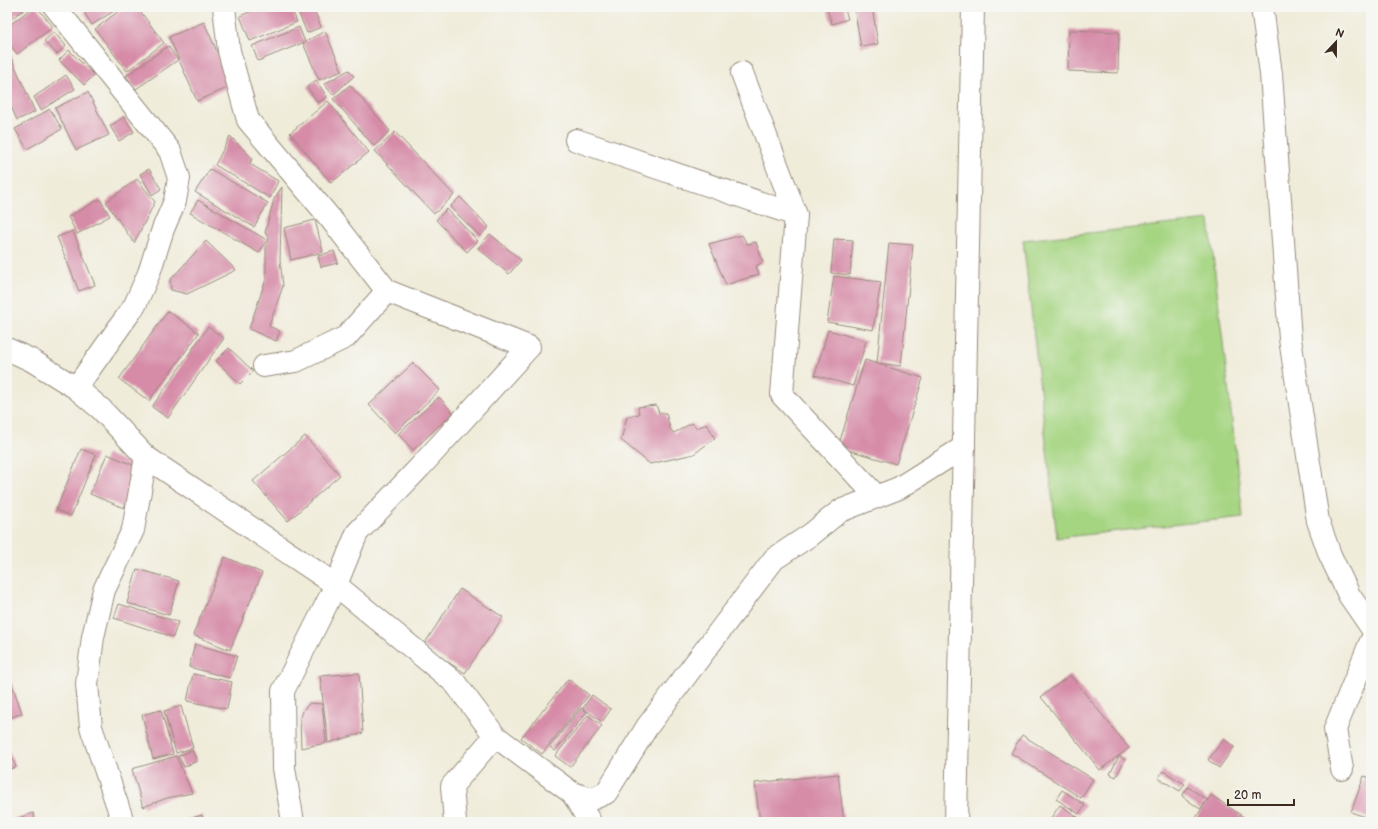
<svg xmlns="http://www.w3.org/2000/svg" width="1378" height="829" font-family="'Balsamiq Sans',sans-serif">
<style>
.green{fill:#a6d582;stroke:#708050}
.building{fill:#d68ba7}
.lines{fill:none;stroke-linecap:round;stroke-linejoin:round}
.minor-casing{stroke:#968b7c;stroke-width:24}
.minor{stroke:#fff;stroke-width:22}
</style>
<rect width="100%" height="100%" fill="#f6f6f2"/>
<filter id="ink" filterUnits="userSpaceOnUse"><feTurbulence type="fractalNoise" baseFrequency=".025" numOctaves="2"/><feDisplacementMap in="SourceGraphic" scale="8" xChannelSelector="R" yChannelSelector="G"/><feConvolveMatrix kernelMatrix="1 2 1 2 8 2 1 2 1" color-interpolation-filters="sRGB"/></filter>
<filter id="wash" filterUnits="userSpaceOnUse"><feTurbulence type="fractalNoise" baseFrequency=".012" numOctaves="4" result="noise"/><feDisplacementMap in="SourceGraphic" scale="16" xChannelSelector="R" yChannelSelector="G"/><feGaussianBlur stdDeviation="0.9" result="paint"/><feColorMatrix in="noise" values="0 0 0 0 0 0 0 0 0 0 0 0 0 0 0 0 0 1.4 0 .05"/><feComposite in="paint" operator="in"/></filter>
<g filter="url(#wash)">
<rect width="100%" height="100%" fill="#f0ecda"/>
<path class="green" d="M1209,220L1243,517L1057,538L1023,240Z"/>
<g id="blocks">
<g class="building">
<path d="M7,7H25L26,8L7,22Z"/>
<path d="M33,7H37L53,27L17,54L7,41V27Z"/>
<path d="M92,7H120L92,25L84,12Z"/>
<path d="M124,7H137L164,43L127,71L95,29Z"/>
<path d="M261,7H291L297,22L250,41L240,16Z"/>
<path d="M296,7H313L321,27L307,33Z"/>
<path d="M834,7H844L848,19L832,24L827,9Z"/>
<path d="M854,7H872L878,44L861,47Z"/>
<path d="M204,22L232,86L197,101L169,37Z"/>
<path d="M299,27L305,42L258,61L252,46Z"/>
<path d="M1069,30L1119,32L1118,73L1068,71Z"/>
<path d="M325,31L342,71L319,80L303,43Z"/>
<path d="M54,32L66,46L57,54L44,41Z"/>
<path d="M168,46L178,60L136,89L126,76Z"/>
<path d="M7,48L35,112L17,120L7,97Z"/>
<path d="M69,50L94,75L84,85L59,60Z"/>
<path d="M349,70L354,76L333,95L324,84Z"/>
<path d="M66,75L75,89L41,110L34,97Z"/>
<path d="M316,80L327,97L318,103L307,87Z"/>
<path d="M350,85L390,131L374,146L333,99Z"/>
<path d="M88,92L109,135L76,150L55,108Z"/>
<path d="M328,101L369,152L331,183L290,133Z"/>
<path d="M50,109L62,129L27,149L15,129Z"/>
<path d="M124,117L134,132L119,141L110,126Z"/>
<path d="M395,132L454,195L434,214L375,151Z"/>
<path d="M230,136L252,158L250,164L278,181L270,198L215,165Z"/>
<path d="M149,169L161,189L152,195L140,174Z"/>
<path d="M210,169L268,203L254,227L195,192Z"/>
<path d="M137,179L155,202L134,243L106,202Z"/>
<path d="M282,187L280,260L283,286L269,326L280,331L276,341L249,329L266,279V248L269,238L265,233L274,199Z"/>
<path d="M460,197L489,227L480,236L450,207Z"/>
<path d="M100,199L110,216L77,234L68,217Z"/>
<path d="M198,200L267,240L259,253L190,213Z"/>
<path d="M447,209L478,241L467,252L436,220Z"/>
<path d="M315,220L323,252L291,260L284,228Z"/>
<path d="M73,231L95,285L79,291L57,237Z"/>
<path d="M490,234L521,260L509,274L478,248Z"/>
<path d="M742,235L747,244L756,242L763,262L756,266L759,274L726,285L709,244Z"/>
<path d="M834,239L853,240L850,275L831,273Z"/>
<path d="M206,241L236,270L187,294L171,290L170,280Z"/>
<path d="M889,243L913,245L901,366L877,363Z"/>
<path d="M334,251L338,263L321,267L318,256Z"/>
<path d="M834,276L881,282L873,330L827,322Z"/>
<path d="M168,311L199,333L149,401L119,379Z"/>
<path d="M208,327L224,338L168,418L152,407Z"/>
<path d="M828,330L866,341L853,386L815,375Z"/>
<path d="M229,348L253,371L240,384L216,361Z"/>
<path d="M865,360L923,378L896,464L838,447Z"/>
<path d="M413,363L440,390L395,433L369,405Z"/>
<path d="M439,397L453,413L413,450L398,434Z"/>
<path d="M656,405L659,413H666L670,429L674,433L692,423L697,428L707,424L715,438L694,454L650,464L621,440L627,417L639,414L638,407Z"/>
<path d="M305,436L340,475L288,521L253,481Z"/>
<path d="M81,449L96,455L71,516L56,510Z"/>
<path d="M107,454L140,468L124,508L90,494Z"/>
<path d="M225,557L262,573L230,650L193,635Z"/>
<path d="M137,569L179,581L169,615L127,603Z"/>
<path d="M460,589L503,617L465,673L423,646Z"/>
<path d="M119,604L178,622L173,637L114,618Z"/>
<path d="M195,644L237,656L230,678L189,667Z"/>
<path d="M7,670L22,713L7,719Z"/>
<path d="M359,673L363,733L328,743L320,676Z"/>
<path d="M193,674L232,682L227,709L187,701Z"/>
<path d="M1070,675L1129,748L1100,770L1041,697Z"/>
<path d="M568,679L589,695L542,754L521,738Z"/>
<path d="M592,695L611,709L602,722L583,708Z"/>
<path d="M310,703L322,704L326,743L301,748L300,719L304,709Z"/>
<path d="M181,706L193,748L176,753L164,711Z"/>
<path d="M581,708L587,712L555,751L550,747Z"/>
<path d="M161,710L173,754L153,759L142,715Z"/>
<path d="M588,715L602,726L570,767L555,756Z"/>
<path d="M1022,735L1093,779L1081,798L1011,753Z"/>
<path d="M1224,739L1234,747L1219,768L1208,760Z"/>
<path d="M7,745L16,767L7,770Z"/>
<path d="M192,750L197,761L184,767L178,756Z"/>
<path d="M176,756L192,793L167,798L143,807L132,769Z"/>
<path d="M1119,756L1125,759L1116,777L1110,774Z"/>
<path d="M1163,771L1185,784L1180,791L1158,778Z"/>
<path d="M838,774L844,822H760L755,783Z"/>
<path d="M1364,776L1371,778V819L1351,812Z"/>
<path d="M1188,787L1207,800L1200,809L1182,796Z"/>
<path d="M1062,790L1085,805L1079,814L1056,799Z"/>
<path d="M1211,795L1251,822H1193Z"/>
<path d="M1060,805L1085,822H1048Z"/>
<path d="M33,813L36,822H7Z"/>
<path d="M202,815L204,822H185L184,820Z"/>
</g>
</g>
</g>
<g filter="url(#ink)">
<use href="#blocks" fill-opacity="0" stroke="#968b7c" stroke-width="1"/>
<g class="lines">
<defs>
<g id="minor">
<path d="M55,7L170,151L179,178L175,201L163,229L149,273L135,305L76,388L101,409L146,457L336,585L455,683L495,736L572,793L590,822"/>
<path d="M224,7L229,51L248,120L330,218L387,291L529,347L420,467L357,533L336,585L283,691L284,768L293,822"/>
<path d="M1262,7L1271,74L1290,339L1318,521L1330,555L1349,595L1371,627"/>
<path d="M742,73L796,215"/>
<path d="M576,140L796,215L782,395L876,496"/>
<path d="M7,349L31,360L76,388"/>
<path d="M264,366L296,361L346,337L387,291"/>
<path d="M1342,769L1335,729L1371,641"/>
<path d="M572,793L592,799L606,793L647,727L774,559L810,535L840,511L899,488L964,447"/>
<path d="M123,822L91,727L87,684L93,637L104,590L133,530L146,457"/>
<path d="M455,822L452,786L495,736"/>
<path d="M956,822L973,7"/>
</g>
</defs>
<use href="#minor" class="minor-casing"/>
<use href="#minor" class="minor"/>
</g>
</g>
<rect width="1378" height="829" fill="none" stroke="#f6f6f2" stroke-width="24"/>
<g transform="translate(1336 42) rotate(22)" stroke="#f6f6f2" stroke-width="3" paint-order="stroke">
<path d="M0-3L7 15L0 10L-7 15Z" fill="#3b2a1e"/>
<text y="-6" font-size="11" font-weight="bold" text-anchor="middle" fill="#3b2a1e">N</text>
</g>
<path d="M1228 799v6h66v-6" fill="none" stroke="#3b2a1e" stroke-width="2"/>
<text x="1234" y="799" font-size="12" fill="#3b2a1e" stroke="#f6f6f2" stroke-width="3" paint-order="stroke">20 m</text>
</svg>
